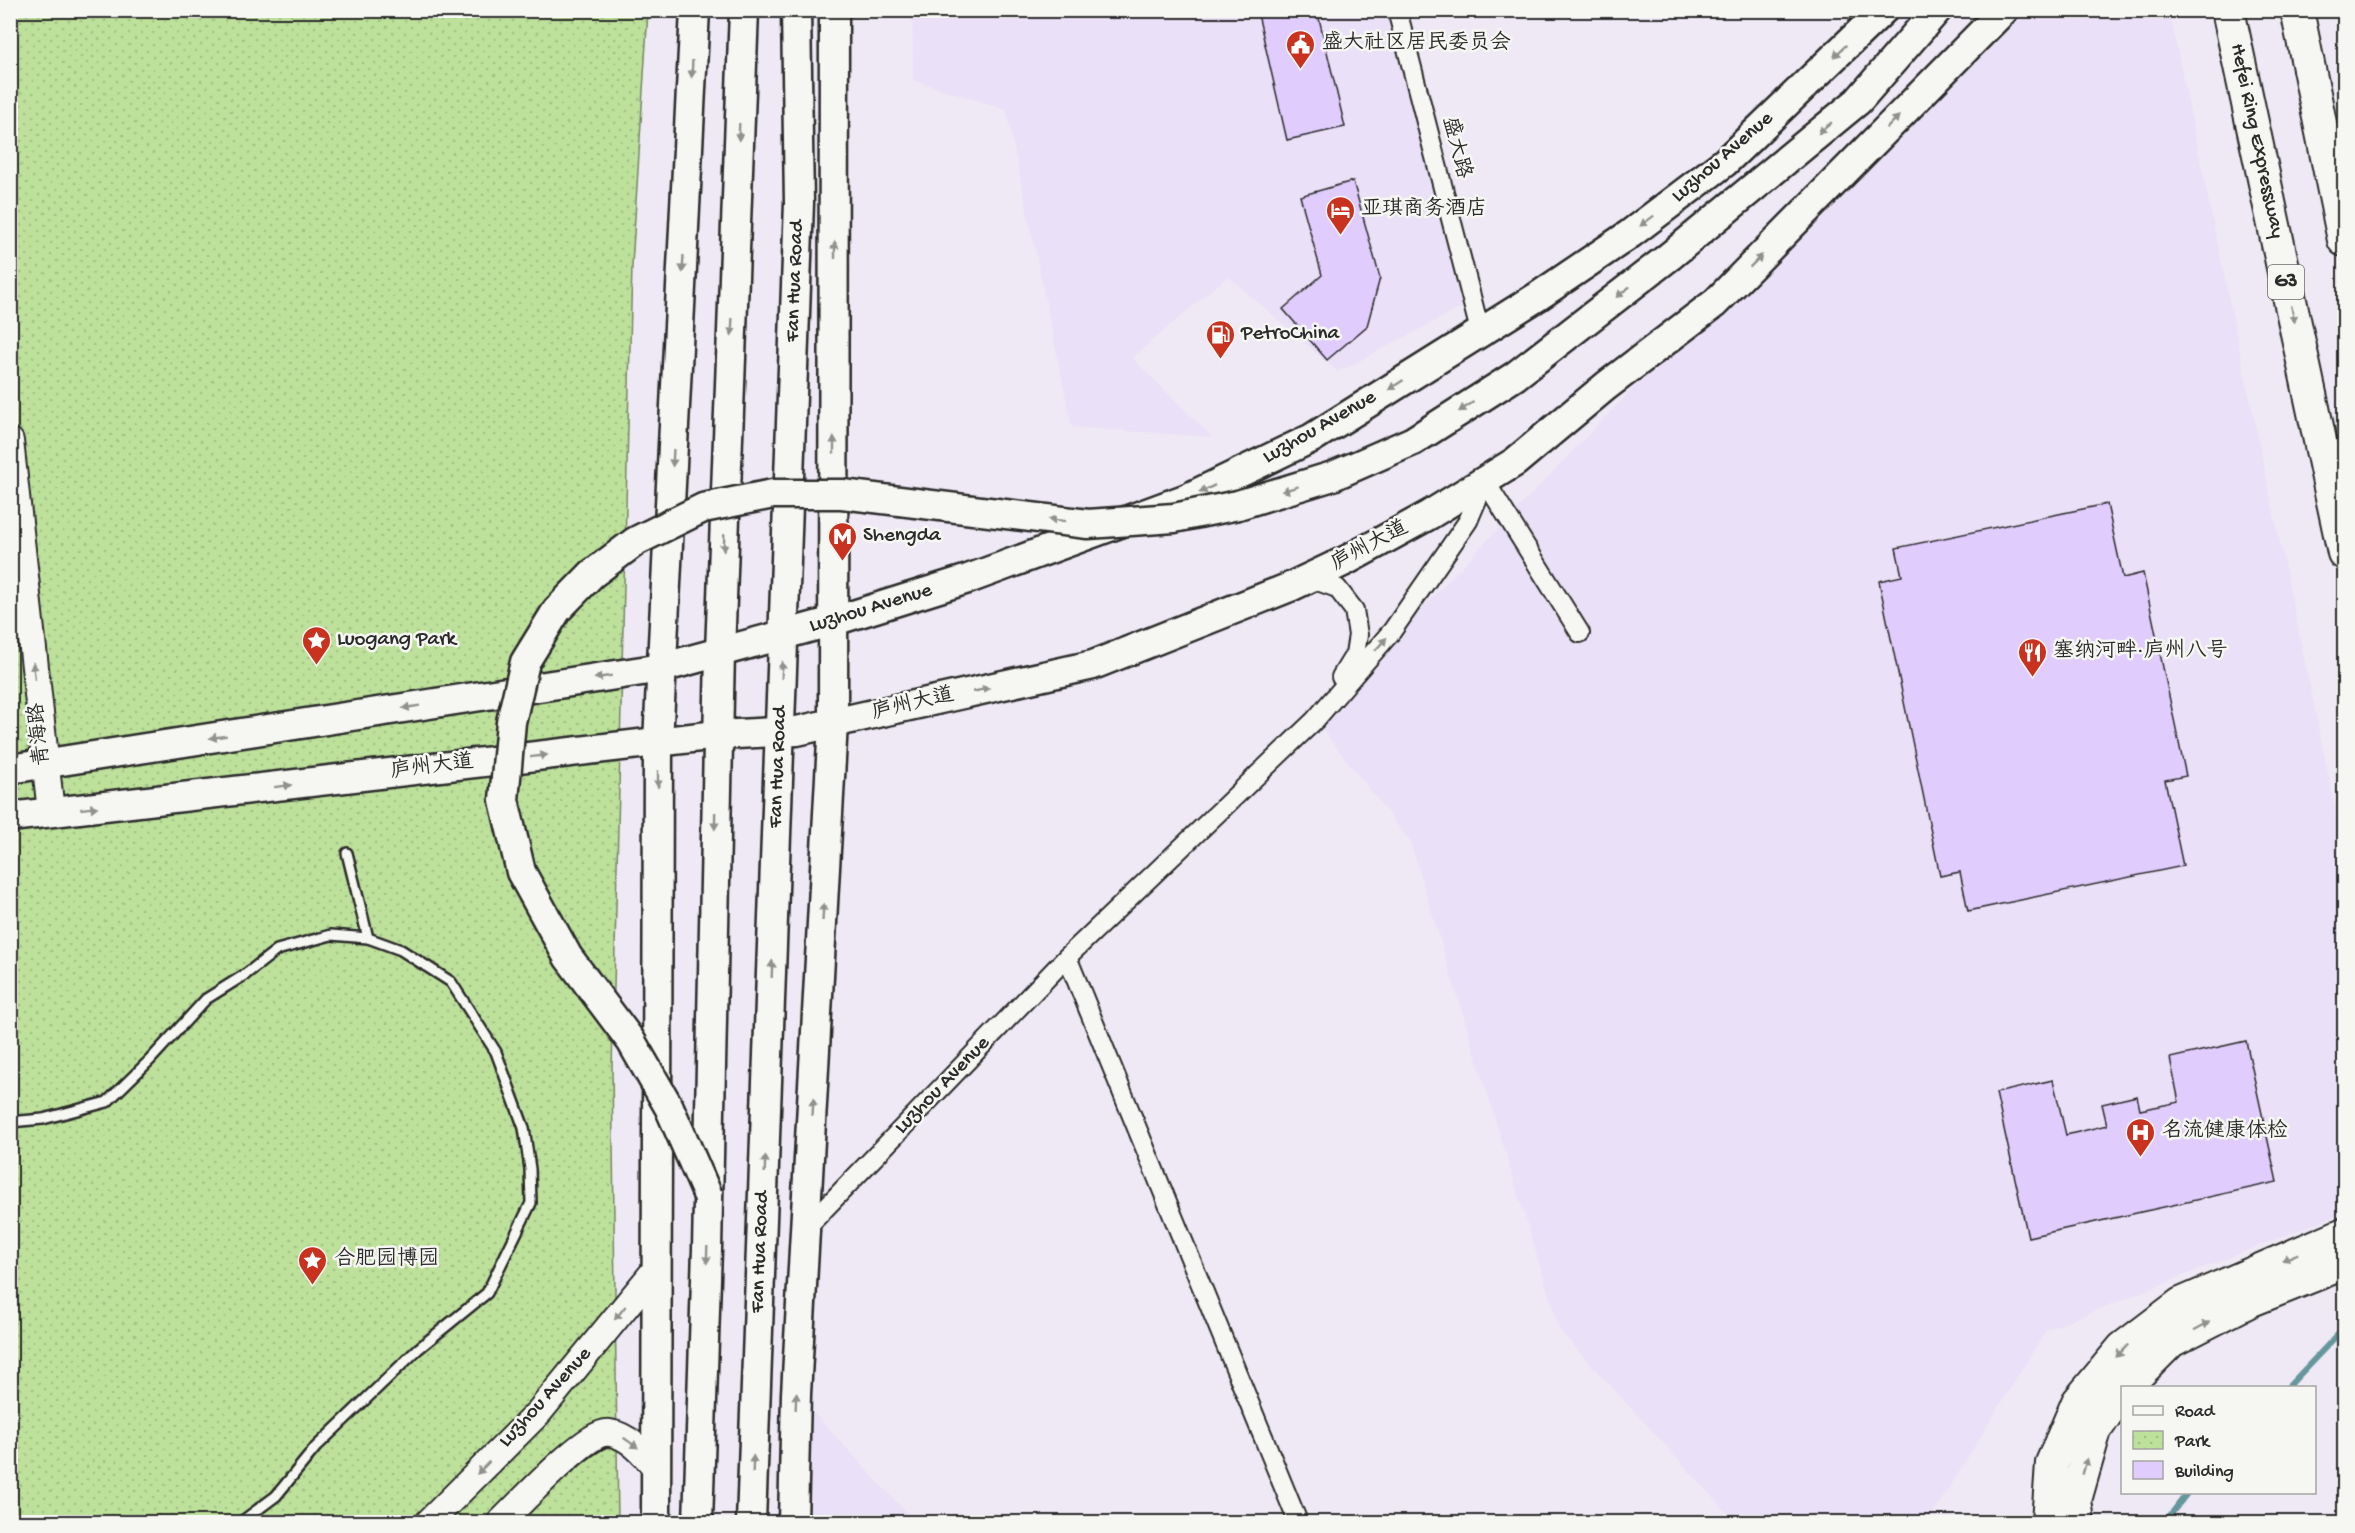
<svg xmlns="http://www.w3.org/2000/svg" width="2355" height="1533" font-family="'Gochi Hand','LXGW WenKai TC',sans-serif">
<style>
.built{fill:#eae0f7}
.park{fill:url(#park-dots);stroke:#748663;stroke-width:1.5}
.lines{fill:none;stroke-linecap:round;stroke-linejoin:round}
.stream{stroke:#66979c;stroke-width:6}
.building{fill:#e0ccfd;stroke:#2b2b2b;stroke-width:1.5}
.lane-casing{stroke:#2b2b2b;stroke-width:14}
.street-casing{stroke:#2b2b2b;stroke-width:22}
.secondary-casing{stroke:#2b2b2b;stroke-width:30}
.primary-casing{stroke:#2b2b2b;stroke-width:33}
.highway-casing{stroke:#2b2b2b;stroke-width:36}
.lane{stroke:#f6f6f2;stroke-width:9}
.street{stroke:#f6f6f2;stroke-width:18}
.secondary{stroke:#f6f6f2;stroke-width:26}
.primary{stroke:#f6f6f2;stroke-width:28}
.highway{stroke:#f6f6f2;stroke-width:32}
.primary-bridge-casing{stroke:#2b2b2b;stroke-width:33;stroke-linecap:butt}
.primary-bridge{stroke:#f6f6f2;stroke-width:28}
.oneway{fill:#90908e}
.labels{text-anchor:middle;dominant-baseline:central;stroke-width:5;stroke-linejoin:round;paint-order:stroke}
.shield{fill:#f6f6f2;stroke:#686867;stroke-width:1.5}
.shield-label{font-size:20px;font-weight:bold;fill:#2b2b2b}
.poi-label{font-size:21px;fill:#2b2b2b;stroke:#f6f6f2;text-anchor:start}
.street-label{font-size:21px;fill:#2b2b2b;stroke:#f6f6f2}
</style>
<defs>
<pattern id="park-dots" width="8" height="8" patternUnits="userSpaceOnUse" patternTransform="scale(1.5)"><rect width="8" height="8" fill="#bde19b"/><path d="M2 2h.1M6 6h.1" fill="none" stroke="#a3c186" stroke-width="1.8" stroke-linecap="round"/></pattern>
</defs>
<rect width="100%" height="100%" fill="#efe9f5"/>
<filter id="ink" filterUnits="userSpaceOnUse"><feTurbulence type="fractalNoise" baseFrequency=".0167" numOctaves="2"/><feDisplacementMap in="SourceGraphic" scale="12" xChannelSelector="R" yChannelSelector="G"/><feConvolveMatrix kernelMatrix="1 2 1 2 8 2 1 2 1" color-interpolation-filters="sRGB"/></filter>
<g filter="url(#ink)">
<g class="built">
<path d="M912,11H1395L1466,305L1338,372L1228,276L1132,358L1212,437L1072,427L1006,109L913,80Z"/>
<path d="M2004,11H2169L2344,850V1212L2046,1330L1928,1522H1736L1560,1331L1410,841L1315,720L1715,303Z"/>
<path d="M796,1394L915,1522H793Z"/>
</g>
<path class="park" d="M10,11H648L632,265L612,1068L618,1522H11Z"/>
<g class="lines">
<g class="stream">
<path d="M2287,1388L2344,1328"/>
<path d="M2165,1522L2188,1492"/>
</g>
</g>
<g class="building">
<path d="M1257,10H1317L1345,127L1287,140Z"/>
<path d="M1353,181L1380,278L1367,326L1327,360L1283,309L1322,275L1300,196Z"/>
<path d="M2107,504L2123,578L2143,573L2186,776L2165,780L2183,866L1968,911L1960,872L1940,876L1879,581L1902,576L1896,548Z"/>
<path d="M2246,1041L2277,1182L2028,1237L1996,1093L2053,1080L2066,1135L2107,1125L2102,1104L2137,1096L2140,1110L2179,1102L2170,1058Z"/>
</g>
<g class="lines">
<defs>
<g id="lane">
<path d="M347,853L368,938"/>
<path d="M10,1122L43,1119L107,1102L150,1060L206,999L246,974L277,950L331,935L368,938L401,950L451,982L496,1052L524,1128L530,1169L531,1203L487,1293L418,1349L316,1447L276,1496L241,1522"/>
</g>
<g id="street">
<path d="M1397,10L1480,331"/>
<path d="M1485,481L1580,633"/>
<path d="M1309,578L1337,588L1354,610L1358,635L1355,654L1341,677"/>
<path d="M1067,957L1298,1522"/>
<path d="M806,1228L1067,957L1315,720L1392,631L1468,521L1485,481"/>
</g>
<g id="secondary">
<path d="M10,441L51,812"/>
<path d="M429,1522L539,1412L657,1268"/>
<path d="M501,1522C519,1505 588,1429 610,1433C630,1436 645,1455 657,1469"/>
</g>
<g id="primary">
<path d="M1670,256L1858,101L1937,10"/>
<path d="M10,769L661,668L834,621L968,579L1185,499L1312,438L1537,297L1630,234L1725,162L1883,10"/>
<path d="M10,817L717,735L797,731L1093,665L1290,587L1347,560L1429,515L1515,462L1606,386L1715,303L2004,10"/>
<path d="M656,1522L658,742L695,10"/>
<path d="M698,1522L707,1249L720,652L744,10"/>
<path d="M751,1522L799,203L796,10"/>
<path d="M793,1522L796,1394L833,723L834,10"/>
</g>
<g id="highway">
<path d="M2228,10L2344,553"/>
<path d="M2297,10L2344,240"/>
<path d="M2124,1388L2171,1341L2249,1301L2344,1263"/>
<path d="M2048,1522L2052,1463L2078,1402L2123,1348L2181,1304L2344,1234"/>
<path d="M2078,1522L2075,1500L2095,1430L2122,1390"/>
</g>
</defs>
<use href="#lane" class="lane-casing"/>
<use href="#street" class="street-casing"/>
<use href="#secondary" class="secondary-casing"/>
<use href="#primary" class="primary-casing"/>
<use href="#highway" class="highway-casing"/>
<use href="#lane" class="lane"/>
<use href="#street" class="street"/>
<use href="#secondary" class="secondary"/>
<use href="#primary" class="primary"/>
<use href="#highway" class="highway"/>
<defs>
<path id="primary-bridge" d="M708,1196L669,1107L631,1041L568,957L521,872L504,800L511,722L525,662L557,610L592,574L636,541L703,508L773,494H842L1088,524L1174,518L1238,505L1333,476L1413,441L1515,376L1670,256"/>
</defs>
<use href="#primary-bridge" class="primary-bridge-casing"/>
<use href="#primary-bridge" class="primary-bridge"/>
</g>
<defs><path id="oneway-solid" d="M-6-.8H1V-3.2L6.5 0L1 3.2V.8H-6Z" transform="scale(1.5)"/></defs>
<g class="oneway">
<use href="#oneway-solid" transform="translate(1840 51) rotate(136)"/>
<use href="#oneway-solid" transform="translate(692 69) rotate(93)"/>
<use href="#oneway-solid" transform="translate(1893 122) rotate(-45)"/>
<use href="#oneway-solid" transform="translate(1825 128) rotate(140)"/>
<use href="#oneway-solid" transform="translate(739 132) rotate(92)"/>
<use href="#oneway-solid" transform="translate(1647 221) rotate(143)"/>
<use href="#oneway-solid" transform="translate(835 250) rotate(-90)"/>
<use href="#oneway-solid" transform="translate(1756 261) rotate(-45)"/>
<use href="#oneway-solid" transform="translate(683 264) rotate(93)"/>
<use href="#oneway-solid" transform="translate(1623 292) rotate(142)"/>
<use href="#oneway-solid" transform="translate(2293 314) rotate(78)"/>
<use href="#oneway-solid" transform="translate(732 327) rotate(92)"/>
<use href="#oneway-solid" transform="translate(1396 385) rotate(147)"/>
<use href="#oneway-solid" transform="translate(1466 407) rotate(147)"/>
<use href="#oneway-solid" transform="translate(834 445) rotate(-90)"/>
<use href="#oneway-solid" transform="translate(673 458) rotate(93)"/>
<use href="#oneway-solid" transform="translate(1207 489) rotate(154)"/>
<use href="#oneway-solid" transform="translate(1290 489) rotate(163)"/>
<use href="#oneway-solid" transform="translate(1057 520) rotate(-173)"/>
<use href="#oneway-solid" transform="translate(724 543) rotate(92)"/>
<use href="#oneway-solid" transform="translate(1381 644) rotate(-49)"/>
<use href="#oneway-solid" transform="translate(782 670) rotate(-88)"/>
<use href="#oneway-solid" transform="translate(34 671) rotate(-96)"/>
<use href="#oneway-solid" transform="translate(603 677) rotate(171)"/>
<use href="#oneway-solid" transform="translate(981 690) rotate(-13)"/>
<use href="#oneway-solid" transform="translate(411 707) rotate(171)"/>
<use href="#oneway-solid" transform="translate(218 737) rotate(171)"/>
<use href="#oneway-solid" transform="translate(539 756) rotate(-7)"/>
<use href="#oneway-solid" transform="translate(658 779) rotate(90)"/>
<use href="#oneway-solid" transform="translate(283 786) rotate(-7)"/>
<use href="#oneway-solid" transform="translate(89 808) rotate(-7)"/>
<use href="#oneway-solid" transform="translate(715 821) rotate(91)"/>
<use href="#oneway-solid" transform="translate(823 912) rotate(-87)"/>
<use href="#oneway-solid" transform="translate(772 969) rotate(-88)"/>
<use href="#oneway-solid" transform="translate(813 1107) rotate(-87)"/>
<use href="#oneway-solid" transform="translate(765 1164) rotate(-88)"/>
<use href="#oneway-solid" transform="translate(707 1255) rotate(92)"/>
<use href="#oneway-solid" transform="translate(2290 1257) rotate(157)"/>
<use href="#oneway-solid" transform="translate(620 1313) rotate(129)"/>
<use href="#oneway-solid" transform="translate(2202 1326) rotate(-28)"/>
<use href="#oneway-solid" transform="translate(2122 1351) rotate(134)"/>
<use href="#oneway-solid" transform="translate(796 1401) rotate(-88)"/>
<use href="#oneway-solid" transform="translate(631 1443) rotate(35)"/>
<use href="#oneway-solid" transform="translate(753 1464) rotate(-88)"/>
<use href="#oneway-solid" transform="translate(2085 1466) rotate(-74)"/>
<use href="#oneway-solid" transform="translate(483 1468) rotate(135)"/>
</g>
</g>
<defs>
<symbol id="civic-pin" viewBox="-11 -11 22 30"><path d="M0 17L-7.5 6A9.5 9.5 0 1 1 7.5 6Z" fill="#c8321e" stroke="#f6f6f2"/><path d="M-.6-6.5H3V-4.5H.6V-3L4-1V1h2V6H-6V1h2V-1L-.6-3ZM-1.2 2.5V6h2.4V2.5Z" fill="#fff"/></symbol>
<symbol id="hotel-pin" viewBox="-11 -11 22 30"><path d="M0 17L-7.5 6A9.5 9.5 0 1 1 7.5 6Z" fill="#c8321e" stroke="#f6f6f2"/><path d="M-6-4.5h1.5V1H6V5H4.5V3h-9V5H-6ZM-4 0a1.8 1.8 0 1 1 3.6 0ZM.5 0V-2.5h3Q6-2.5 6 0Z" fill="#fff"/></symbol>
<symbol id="fuel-pin" viewBox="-11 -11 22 30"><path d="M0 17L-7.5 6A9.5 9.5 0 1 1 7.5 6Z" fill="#c8321e" stroke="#f6f6f2"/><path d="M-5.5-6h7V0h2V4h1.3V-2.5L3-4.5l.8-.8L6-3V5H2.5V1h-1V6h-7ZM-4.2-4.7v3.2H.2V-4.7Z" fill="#fff"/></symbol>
<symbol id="metro-pin" viewBox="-11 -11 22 30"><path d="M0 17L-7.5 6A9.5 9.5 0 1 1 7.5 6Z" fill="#c8321e" stroke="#f6f6f2"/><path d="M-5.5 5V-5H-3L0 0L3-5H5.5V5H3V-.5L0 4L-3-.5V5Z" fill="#fff"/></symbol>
<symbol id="sight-pin" viewBox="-11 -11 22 30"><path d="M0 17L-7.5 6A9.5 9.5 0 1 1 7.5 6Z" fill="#c8321e" stroke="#f6f6f2"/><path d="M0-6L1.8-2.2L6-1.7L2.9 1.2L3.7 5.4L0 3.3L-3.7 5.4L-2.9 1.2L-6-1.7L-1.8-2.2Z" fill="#fff"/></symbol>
<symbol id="restaurant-pin" viewBox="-11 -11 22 30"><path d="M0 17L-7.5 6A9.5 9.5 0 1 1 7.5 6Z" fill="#c8321e" stroke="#f6f6f2"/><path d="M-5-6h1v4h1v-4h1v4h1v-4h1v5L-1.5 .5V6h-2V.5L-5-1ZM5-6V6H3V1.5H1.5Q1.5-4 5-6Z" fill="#fff"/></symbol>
<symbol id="hospital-pin" viewBox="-11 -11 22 30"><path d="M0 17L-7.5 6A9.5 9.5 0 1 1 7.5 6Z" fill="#c8321e" stroke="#f6f6f2"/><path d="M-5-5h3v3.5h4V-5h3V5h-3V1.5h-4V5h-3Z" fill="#fff"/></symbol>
</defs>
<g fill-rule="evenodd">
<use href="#civic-pin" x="1284" y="28" width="33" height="45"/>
<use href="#hotel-pin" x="1324" y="194" width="33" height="45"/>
<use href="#fuel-pin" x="1204" y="318" width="33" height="45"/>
<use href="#metro-pin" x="826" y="520" width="33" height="45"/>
<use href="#sight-pin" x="300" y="624" width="33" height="45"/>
<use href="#restaurant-pin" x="2016" y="636" width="33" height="45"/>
<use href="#hospital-pin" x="2124" y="1116" width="33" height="45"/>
<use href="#sight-pin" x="296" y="1244" width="33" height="45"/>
</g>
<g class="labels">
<rect class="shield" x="2268" y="265" width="36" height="34" rx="4.5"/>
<g class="shield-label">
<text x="2286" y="282">G3</text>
</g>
<g class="poi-label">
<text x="1322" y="44">盛大社区居民委员会</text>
<text x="1361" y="210">亚琪商务酒店</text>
<text x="1241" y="334">PetroChina</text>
<text x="863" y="536">Shengda</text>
<text x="337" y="640">Luogang Park</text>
<text x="2053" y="652">塞纳河畔·庐州八号</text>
<text x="2162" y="1132">名流健康体检</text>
<text x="334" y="1260">合肥园博园</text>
</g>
<g class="street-label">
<text transform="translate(2256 141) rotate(78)">Hefei Ring Expressway</text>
<text transform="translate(1455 148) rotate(76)">盛大路</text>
<text transform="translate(1723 158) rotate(-41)">Luzhou Avenue</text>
<text transform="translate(796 281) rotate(-88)">Fan Hua Road</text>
<text transform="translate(1320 428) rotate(-30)">Luzhou Avenue</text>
<text transform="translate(1370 547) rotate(-28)">庐州大道</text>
<text transform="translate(871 609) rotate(-17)">Luzhou Avenue</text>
<text transform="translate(913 705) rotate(-13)">庐州大道</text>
<text transform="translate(41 734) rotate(-96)">青海路</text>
<text transform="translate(779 767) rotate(-88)">Fan Hua Road</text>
<text transform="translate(432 768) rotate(-7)">庐州大道</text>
<text transform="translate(943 1086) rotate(-46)">Luzhou Avenue</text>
<text transform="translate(761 1252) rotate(-88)">Fan Hua Road</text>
<text transform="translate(546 1398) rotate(-48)">Luzhou Avenue</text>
</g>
</g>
<rect width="2355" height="1533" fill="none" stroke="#f6f6f2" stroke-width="36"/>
<rect x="18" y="18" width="2319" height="1497" fill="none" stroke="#2b2b2b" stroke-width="2" filter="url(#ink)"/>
<rect x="2121" y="1386" width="195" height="108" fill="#f6f6f2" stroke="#a5a5a2" stroke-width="1.5"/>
<rect x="2133" y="1406" width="30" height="9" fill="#f6f6f2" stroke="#a5a5a2" stroke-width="1.5"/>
<text x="2175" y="1416" font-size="18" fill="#2b2b2b">Road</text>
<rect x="2133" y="1431" width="30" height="18" fill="url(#park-dots)" stroke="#a5a5a2" stroke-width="1.5"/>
<text x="2175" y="1446" font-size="18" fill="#2b2b2b">Park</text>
<rect x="2133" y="1461" width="30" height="18" fill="#e0ccfd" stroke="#a5a5a2" stroke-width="1.5"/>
<text x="2175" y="1476" font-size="18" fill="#2b2b2b">Building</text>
</svg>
